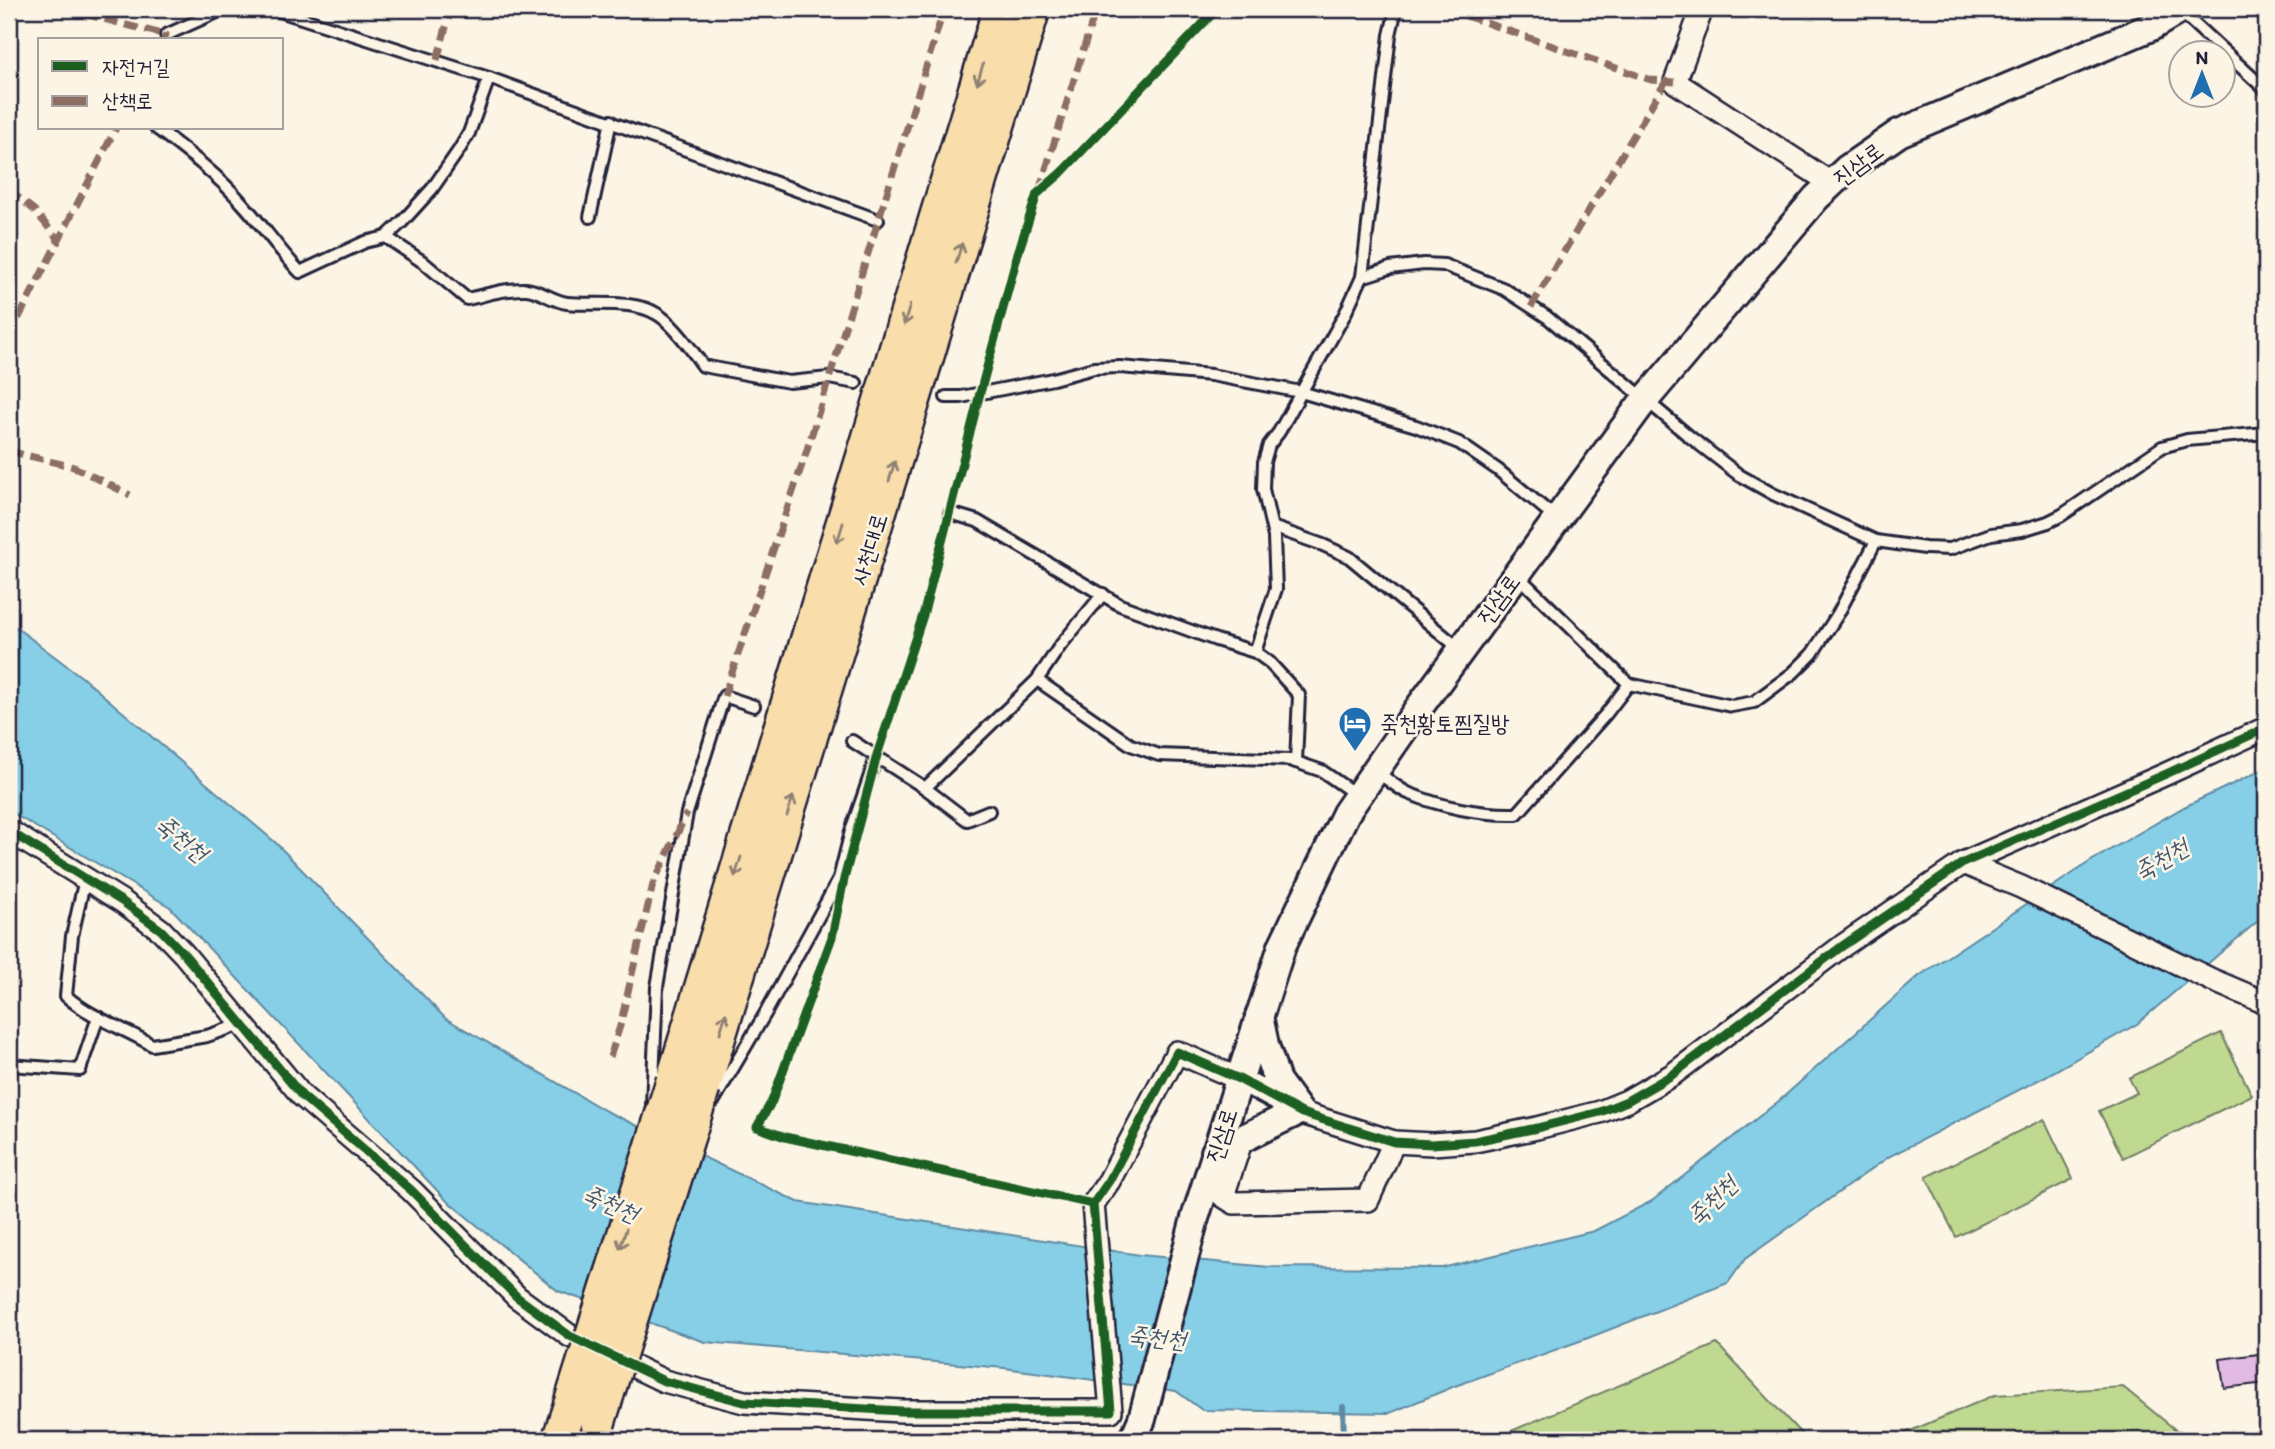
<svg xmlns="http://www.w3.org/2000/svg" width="2275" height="1449" font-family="Itim,'Poor Story',sans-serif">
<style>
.green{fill:#c0d990;stroke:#717e66;stroke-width:2}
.water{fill:#86cfe7;stroke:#5e8aa2;stroke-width:2}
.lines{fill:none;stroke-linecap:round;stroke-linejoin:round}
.stream{stroke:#5e8aa2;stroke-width:6}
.building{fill:#e3bae2;stroke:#22223b;stroke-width:2}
.service-casing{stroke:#22223b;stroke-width:16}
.minor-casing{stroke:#22223b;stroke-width:26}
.tertiary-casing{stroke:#22223b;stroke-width:32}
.primary-casing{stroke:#22223b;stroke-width:38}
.service{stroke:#fcf5e5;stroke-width:10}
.minor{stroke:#fcf5e5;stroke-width:21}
.tertiary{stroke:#fcf5e5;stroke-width:26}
.primary{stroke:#f9ddab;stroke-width:33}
.primary-bridge-casing{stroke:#22223b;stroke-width:38;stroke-linecap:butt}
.primary-bridge{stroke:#f9ddab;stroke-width:33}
.quiet{stroke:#8d6e63;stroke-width:7;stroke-dasharray:14 7;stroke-linecap:butt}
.cycleway-casing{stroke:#fcf5e5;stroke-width:13}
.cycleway{stroke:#1b5e20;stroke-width:9}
.oneway{stroke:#8e8073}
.labels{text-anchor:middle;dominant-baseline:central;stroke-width:5;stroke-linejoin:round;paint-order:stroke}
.street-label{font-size:23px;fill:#22223b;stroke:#fcf5e5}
.poi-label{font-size:23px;fill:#22223b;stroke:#fcf5e5;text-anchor:start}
.water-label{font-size:24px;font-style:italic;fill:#40566f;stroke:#fcf5e5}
</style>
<rect width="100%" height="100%" fill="#fcf5e5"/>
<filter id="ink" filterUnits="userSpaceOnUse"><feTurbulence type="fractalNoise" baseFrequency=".0143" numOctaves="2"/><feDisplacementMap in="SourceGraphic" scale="14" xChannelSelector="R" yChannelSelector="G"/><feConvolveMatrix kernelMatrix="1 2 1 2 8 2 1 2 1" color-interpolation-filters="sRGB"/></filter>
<g filter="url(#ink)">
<g class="green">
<path d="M2221,1033L2252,1095L2123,1158L2099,1111L2137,1093L2129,1078Z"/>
<path d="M2044,1119L2073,1179L1956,1237L1926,1177Z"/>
<path d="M1717,1344L1807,1440H1490Z"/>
<path d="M2123,1387L2188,1440H1889L1995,1395Z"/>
</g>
<path class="water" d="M9,622L83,678L276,843L445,1018L606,1111L798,1202L1140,1255L1270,1267L1442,1268L1594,1231L1652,1201L1780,1100L1919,976L2091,861L2184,807L2266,768V914L2137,1024L2044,1077L1890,1156L1745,1259L1728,1283L1588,1338L1455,1386L1390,1413L1202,1410L1176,1391L1004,1368L705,1342L558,1291L446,1200L170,907L9,811Z"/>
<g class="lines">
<path class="stream" d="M1343,1407L1344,1440"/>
</g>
<path class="building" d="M2266,1353V1383L2224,1388L2220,1359Z"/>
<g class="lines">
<defs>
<g id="service">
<path d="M273,9L489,78L878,220"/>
<path d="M2179,10L2266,90"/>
<path d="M166,35L224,9"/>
<path d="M156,128C186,151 218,175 243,204C263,226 279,250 300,272L365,242L386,237L402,222L432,189L459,150L469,133L489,78"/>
<path d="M590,217L611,121"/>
<path d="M386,237L423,262L467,299C486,295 506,288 526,289C540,290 552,301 567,303C594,306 633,299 657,314C673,323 692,350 703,366L789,382L829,378L856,383"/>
<path d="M1362,277L1390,268L1424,264L1444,265L1504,289L1547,317L1690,437L1739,475L1773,494L1876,541L1925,548L1950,549L1991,534L2022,530L2048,522L2062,515L2162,447L2187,440L2266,433"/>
<path d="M946,397H961L1053,379L1094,368L1120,367L1211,375L1301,392L1416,426L1459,443L1498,470L1557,519"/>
<path d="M950,513L977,521L1120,605L1216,640L1255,652L1269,662L1299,695L1296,762"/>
<path d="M1272,527L1323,545L1349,557L1461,650"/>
<path d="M1516,574L1629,684L1732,706L1754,702L1793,673L1812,654L1838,614L1876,541"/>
<path d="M1255,652L1276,589L1274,537L1263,489L1264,462L1269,445L1279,432L1345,314L1362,277L1390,35L1396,9"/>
<path d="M1037,680L1131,745L1159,755L1290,760L1322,771L1358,796"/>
<path d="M852,741L925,788L967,820L989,811"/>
<path d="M1376,771C1386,778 1397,788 1408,793C1441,807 1481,815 1517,814L1606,714L1629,684"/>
<path d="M925,788L1037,680L1060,646L1103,594"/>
<path d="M85,879L72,936L66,996C91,1018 124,1028 152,1045L207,1036L242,1024"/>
<path d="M9,1065L80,1070L98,1017"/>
<path d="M713,1102L765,1014L839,879L851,831L877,755"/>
<path d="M652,1105L657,987L687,813L724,696L754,706"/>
</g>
<g id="minor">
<path d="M1702,9L1675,82L1831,183"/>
<path d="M9,831L123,902L161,930L184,954L302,1096L411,1190L517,1297L570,1336L664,1381L744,1402L901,1411H1111L1093,1204L1109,1181L1177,1052L1239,1079L1302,1113L1394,1142L1432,1144L1475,1141L1537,1128L1600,1112L1627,1101L1672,1075L1841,947L1963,863L2166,774L2266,728"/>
<path d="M1963,863L2021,887L2212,980L2266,1003"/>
<path d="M1242,1139L1223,1196L1234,1203L1368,1200L1394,1142"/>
</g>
<g id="tertiary">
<path d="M1215,1152L1299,1111L1277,1081L1265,1045L1259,1016"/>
<path d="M1133,1440L1142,1419L1195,1218L1282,946L1346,813L1415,713L1640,406L1816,198L1847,169L1899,133L2151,27L2181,9"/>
</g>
<g id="primary">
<path d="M673,1081L1000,9"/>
<path d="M703,1088L1033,9"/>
<path d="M559,1440L567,1416"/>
</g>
</defs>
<use href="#service" class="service-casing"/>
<use href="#minor" class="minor-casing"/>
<use href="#tertiary" class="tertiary-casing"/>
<use href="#primary" class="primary-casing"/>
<use href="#service" class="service"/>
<use href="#minor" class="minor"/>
<use href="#tertiary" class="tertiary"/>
<use href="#primary" class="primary"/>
<defs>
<g id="primary-bridge">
<path d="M567,1416L673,1081"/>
<path d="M598,1423L703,1088"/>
</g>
</defs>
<use href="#primary-bridge" class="primary-bridge-casing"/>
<use href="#primary-bridge" class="primary-bridge"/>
<g class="quiet">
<path d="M64,9L166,35L163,40"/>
<path d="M1446,9L1651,80L1675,82"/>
<path d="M437,60L451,9"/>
<path d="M9,190L34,210L58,239"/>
<path d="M1039,191L1096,9"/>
<path d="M1531,307L1666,81"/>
<path d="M9,337L116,128"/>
<path d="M9,451L74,467L130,495"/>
<path d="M724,696L805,456L944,9"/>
<path d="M610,1057L620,1026L653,884L687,813"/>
</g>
<defs>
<g id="cycleway">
<path d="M9,831L123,902L161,930L184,954L302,1096L411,1190L517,1297L570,1336L664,1381L744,1402L901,1411H1111L1093,1204L1109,1181L1177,1052L1239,1079L1302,1113L1394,1142L1432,1144L1475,1141L1537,1128L1600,1112L1627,1101L1672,1075L1841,947L1963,863L2166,774L2266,728"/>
<path d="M1093,1204L785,1137L757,1127L772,1101L832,937L844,879L877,755L924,612L980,393L1018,253L1037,194L1061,173L1217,9"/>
</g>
</defs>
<use href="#cycleway" class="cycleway-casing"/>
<use href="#cycleway" class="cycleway"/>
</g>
<defs><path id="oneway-shaft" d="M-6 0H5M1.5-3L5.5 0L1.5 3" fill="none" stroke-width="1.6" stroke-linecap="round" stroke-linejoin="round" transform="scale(1.75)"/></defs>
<g class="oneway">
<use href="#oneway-shaft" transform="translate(980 74) rotate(107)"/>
<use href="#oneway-shaft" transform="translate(959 253) rotate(-73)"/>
<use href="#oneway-shaft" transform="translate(907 315) rotate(107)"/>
<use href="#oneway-shaft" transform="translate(892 471) rotate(-73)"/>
<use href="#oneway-shaft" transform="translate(840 533) rotate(107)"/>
<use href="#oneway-shaft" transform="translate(790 806) rotate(-73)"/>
<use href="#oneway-shaft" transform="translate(738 867) rotate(107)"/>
<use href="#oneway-shaft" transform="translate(723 1023) rotate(-73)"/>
<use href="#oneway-shaft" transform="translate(623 1239) rotate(108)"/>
</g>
</g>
<defs>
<symbol id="hotel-pin" viewBox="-11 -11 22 30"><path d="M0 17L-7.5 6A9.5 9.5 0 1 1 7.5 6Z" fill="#1f6fb2" stroke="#fcf5e5"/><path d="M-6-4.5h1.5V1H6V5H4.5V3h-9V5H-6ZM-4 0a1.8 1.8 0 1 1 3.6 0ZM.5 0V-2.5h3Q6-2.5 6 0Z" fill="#fff"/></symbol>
</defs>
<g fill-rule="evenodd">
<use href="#hotel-pin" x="1336" y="704" width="38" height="52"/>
</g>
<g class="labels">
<g class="street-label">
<text transform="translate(1858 164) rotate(-37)">진삼로</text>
<text transform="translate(869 549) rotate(-73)">사천대로</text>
<text transform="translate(1498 599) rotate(-54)">진삼로</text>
<text transform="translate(1221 1135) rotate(-72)">진삼로</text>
</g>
<g class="poi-label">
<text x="1380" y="723">죽천황토찜질방</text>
</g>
<g class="water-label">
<text transform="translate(182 838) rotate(39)">죽천천</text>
<text transform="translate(2161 859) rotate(-30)">죽천천</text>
<text transform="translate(1712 1200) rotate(-44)">죽천천</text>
<text transform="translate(611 1203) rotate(24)">죽천천</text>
<text transform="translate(1157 1337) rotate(6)">죽천천</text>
</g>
</g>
<rect width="2275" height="1449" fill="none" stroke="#fcf5e5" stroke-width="35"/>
<rect x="18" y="18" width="2240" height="1414" fill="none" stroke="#22223b" stroke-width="2.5" filter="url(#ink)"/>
<rect x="38" y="38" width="245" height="91" fill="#fcf5e5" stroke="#a5a1a1" stroke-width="2"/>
<rect x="52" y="61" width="35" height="10" fill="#1b5e20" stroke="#a5a1a1" stroke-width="2"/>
<text x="102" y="74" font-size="21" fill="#22223b">자전거길</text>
<rect x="52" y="96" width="35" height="10" fill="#8d6e63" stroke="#a5a1a1" stroke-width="2"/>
<text x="102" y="108" font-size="21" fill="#22223b">산책로</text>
<g transform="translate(2202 74)"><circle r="33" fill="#fcf5e5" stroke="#a5a1a1" stroke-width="2"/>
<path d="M0-5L12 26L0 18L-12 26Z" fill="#1f6fb2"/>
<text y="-10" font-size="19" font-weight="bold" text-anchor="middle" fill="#22223b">N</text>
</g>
</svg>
